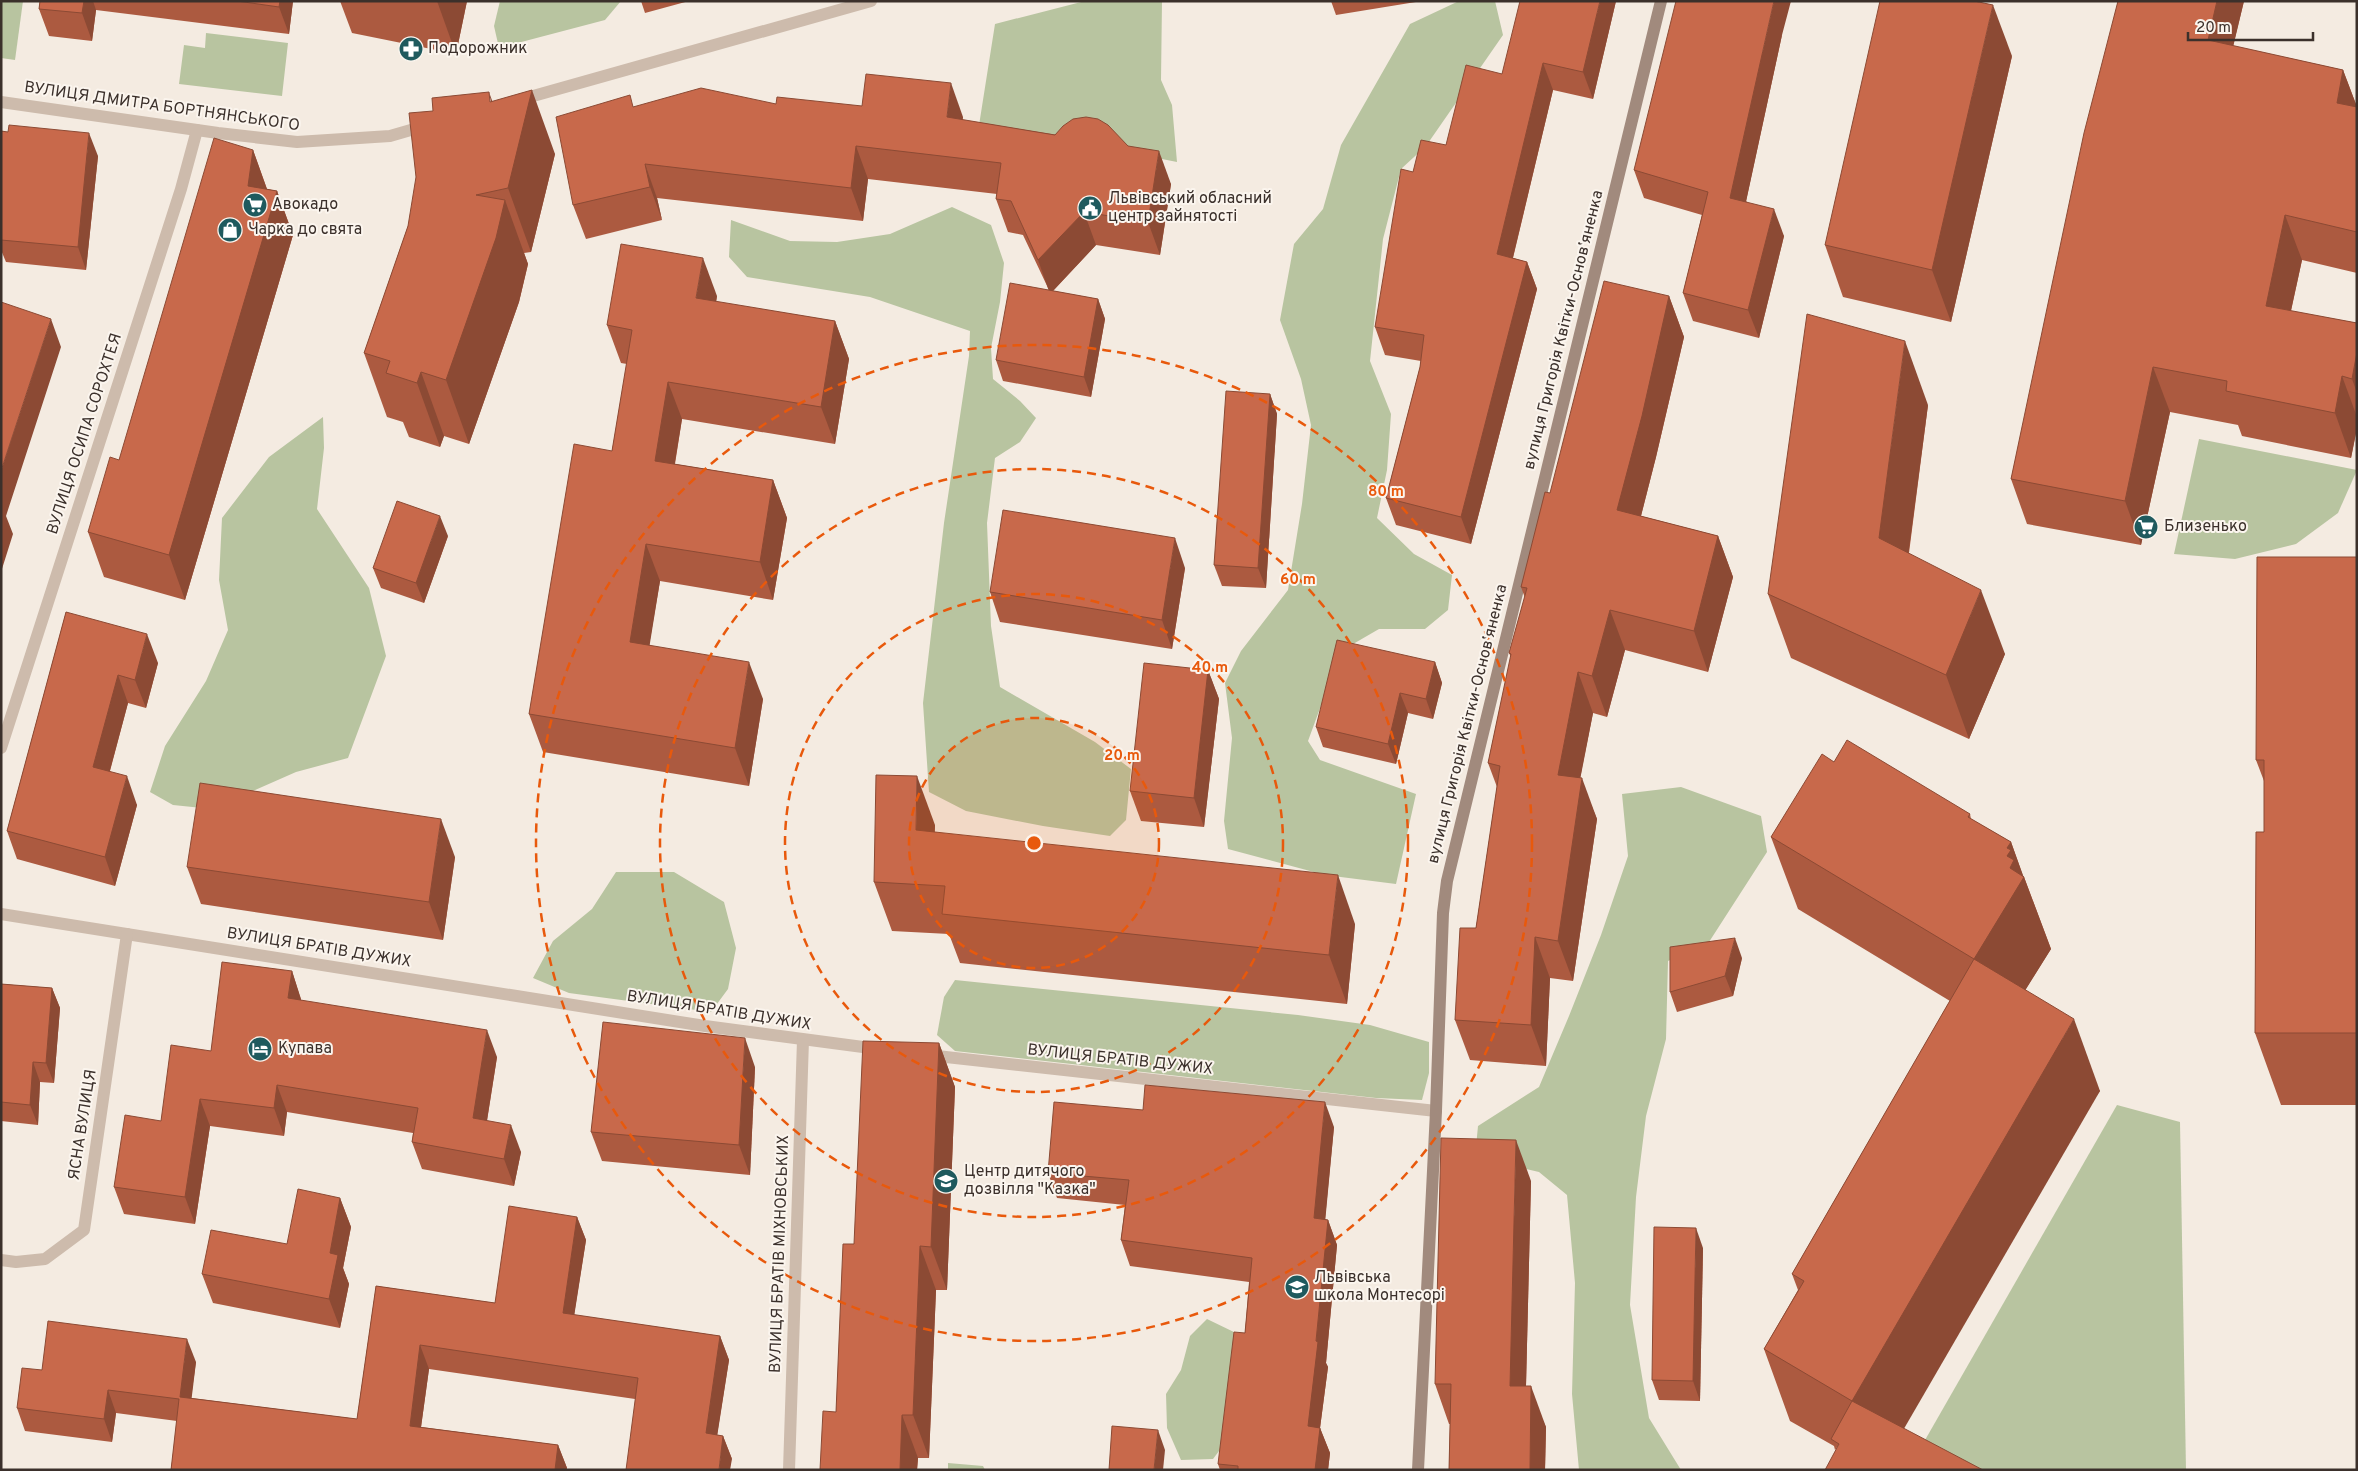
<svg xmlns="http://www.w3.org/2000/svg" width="2358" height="1471" font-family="Overpass,sans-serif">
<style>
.green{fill:#b8c4a0}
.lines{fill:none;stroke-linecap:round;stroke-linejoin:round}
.street{stroke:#cdbbac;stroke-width:12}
.secondary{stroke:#a18a7d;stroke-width:12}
.wall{fill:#ac5a40}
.shaded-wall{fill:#8c4a34}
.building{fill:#c8694b;stroke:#8c4a34}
.ring{fill:none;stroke:#e8590c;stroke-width:2.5;stroke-dasharray:9 6}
.labels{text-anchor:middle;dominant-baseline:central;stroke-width:4;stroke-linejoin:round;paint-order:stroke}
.poi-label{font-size:16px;fill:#3b302b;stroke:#fbf5ee;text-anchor:start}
.street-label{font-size:16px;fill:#3b302b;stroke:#fbf5ee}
.centre{fill:#e8590c;stroke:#fbf5ee;stroke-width:2.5}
.ring-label{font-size:15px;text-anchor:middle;font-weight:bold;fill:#e8590c;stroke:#fbf5ee;stroke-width:4;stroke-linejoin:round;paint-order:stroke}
</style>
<rect width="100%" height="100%" fill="#f4ebe1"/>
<g class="green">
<path d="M1,1H23L15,60L1,58Z"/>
<path d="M500,1H621L605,20L499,48L494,26Z"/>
<path d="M1085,1H1162L1161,80L1172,105L1177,162L1132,153L974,157L995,24Z"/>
<path d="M1459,1H1495L1503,35L1426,146L1401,169L1383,239L1370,361L1391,414L1387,470L1377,518L1414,554L1452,575L1448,610L1425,629H1379L1341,651L1308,741L1320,760L1416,794L1396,884L1325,875L1228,849L1224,821L1232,738L1225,683L1241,651L1288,590L1302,504L1311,425L1301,379L1280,320L1294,244L1323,209L1341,145L1410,24Z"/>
<path d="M206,33L288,43L282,96L179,84L184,45L205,48Z"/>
<path d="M952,207L991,225L1004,263L1000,302L991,348L993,379L1020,401L1036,418L1020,442L995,458L987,523L991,626L1000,687L1095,742L1131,769L1126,820L1110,836L1043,826L966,811L929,792L923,703L944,523L969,356L970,331L870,297L747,277L729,257L731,220L790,241L837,242L890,234Z"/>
<path d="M323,417L324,448L317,509L369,588L386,656L348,758L296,772L212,809L173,805L150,792L165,746L206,681L228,630L219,580L222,518L269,457Z"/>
<path d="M2199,439L2357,470L2338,513L2296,544L2235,559L2174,554Z"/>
<path d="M1681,787L1761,816L1767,852L1709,942L1668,961L1666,1039L1646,1116L1636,1197L1630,1305L1649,1418L1681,1470H1579L1572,1394L1575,1283L1567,1195L1539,1172L1475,1157L1478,1126L1539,1087L1569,1016L1601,935L1628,856L1622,794Z"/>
<path d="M616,872H674L724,902L736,948L728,989L711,1012L569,993L533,978L553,941L592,909Z"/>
<path d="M955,980L1298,1015L1370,1025L1429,1042V1073L1422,1100L1376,1098L955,1051L937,1035L944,997Z"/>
<path d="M2117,1105L2180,1122L2186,1470H1930L1913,1461Z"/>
<path d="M1207,1319L1238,1334L1225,1443L1213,1459L1181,1460L1167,1428L1166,1394L1181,1370L1190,1336Z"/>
<path d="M948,1463L983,1466L985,1470H948Z"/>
</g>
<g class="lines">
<g class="street">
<path d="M519,100L871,1"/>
<path d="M1,102L218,133L297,142L390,136L428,125"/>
<path d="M1,748L181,189L197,130"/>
<path d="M1,914L705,1026L878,1049"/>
<path d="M928,1055L1436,1111"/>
<path d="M1,1260L16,1262L45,1259L84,1230L127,934"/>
<path d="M789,1470L803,1040"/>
</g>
<path class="secondary" d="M1418,1470L1436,1111L1443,913L1447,881L1661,1"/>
</g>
<g class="wall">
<path d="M40,1H293L289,34L96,10L92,41L49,36L39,9Z"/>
<path d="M340,1H467L456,54L352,33Z"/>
<path d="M641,1H689L645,13Z"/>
<path d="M1331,1H1422L1336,15Z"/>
<path d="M1616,1L1593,99L1553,90L1513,258L1527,262L1537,289L1471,544L1396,525L1386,498L1420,367L1421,361L1385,355L1375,327L1413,172L1446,145L1502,74Z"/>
<path d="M2118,1H2244L2233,46L2343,70L2357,107V273L2302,260L2291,311L2357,323V428L2351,458L2242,436L2238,425L2170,412L2141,545L2027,524L2011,479Z"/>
<path d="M1782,35L1746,201L1784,236L1759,338L1693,321L1683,293L1702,215L1644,198L1634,170Z"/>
<path d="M2012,56L1951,322L1843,297L1825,245Z"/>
<path d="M492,101L555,154L531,252L524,253L528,264L519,302L469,444L444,436L440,447L409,437L403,422L387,417L364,353L408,226Z"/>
<path d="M776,104L862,106L963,117L962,120L1128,146L1171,184L1160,255L1096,245L1053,291L1098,299L1105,319L1091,397L1003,381L996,360L1049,290L1023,235L1008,232L996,199L997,194L868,179L863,221L657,198L662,220L586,239L573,205L634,107Z"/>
<path d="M1,131L98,156L86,270L6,262L1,250Z"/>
<path d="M253,150L267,189L277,191L293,235L185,600L104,577L88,532Z"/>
<path d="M717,296L716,302L835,321L849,359L835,444L682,419L675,464L773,480L787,518L773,600L660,581L649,645L763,699L749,786L543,752L529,714L612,451L627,364L621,363L607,325Z"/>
<path d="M1669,296L1684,337L1656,457L1641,516L1718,536L1733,577L1708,672L1625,650L1607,717L1593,713L1580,778L1597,819L1573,981L1550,978L1546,1066L1470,1060L1455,1020L1476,928L1497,787L1488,763L1511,657L1509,653L1525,598L1521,587L1550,493Z"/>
<path d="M1270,394L1277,414L1266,588L1222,586L1214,565Z"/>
<path d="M1928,405L1909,553L2005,654L1969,739L1791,658L1768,594Z"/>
<path d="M448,536L424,603L381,588L373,568Z"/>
<path d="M2357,557V1105H2281L2255,1033L2264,832V781L2256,760Z"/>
<path d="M1185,568L1172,649L1000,622L990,592Z"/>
<path d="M66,612L158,663L146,708L128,703L110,771L137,805L115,886L17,859L7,831Z"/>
<path d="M1435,662L1442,683L1433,719L1408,713L1396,764L1323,747L1316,727Z"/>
<path d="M1208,670L1219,699L1204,827L1141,821L1130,791Z"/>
<path d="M1834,762L1970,814L1971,819L2011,842L2023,876L2024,877L2051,949L2025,990L2100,1091L1835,1450L1834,1446L1790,1421L1764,1349L1798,1290L1792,1274L1950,1001L1798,909L1771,837Z"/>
<path d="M935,825L934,832L1355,924L1347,1004L960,963L949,934L892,931L874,882Z"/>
<path d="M455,857L443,940L201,904L187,867Z"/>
<path d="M1742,958L1733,996L1677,1012L1670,992Z"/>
<path d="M292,971L301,1000L497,1057L487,1121L521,1152L514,1186L422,1169L412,1142L413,1133L287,1112L284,1136L210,1126L195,1224L124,1214L114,1187L211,1051Z"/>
<path d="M1,984L52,988L60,1008L54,1083L40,1082L38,1125L1,1121Z"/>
<path d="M939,1043L955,1087L947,1290H936L929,1458H918L917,1470H820L836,1412L854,1244Z"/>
<path d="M755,1067L750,1175L602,1161L591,1132Z"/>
<path d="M1334,1127L1325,1219L1328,1220L1337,1245L1326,1363L1328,1367L1320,1428L1330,1453L1328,1470H1220L1218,1464L1245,1333L1249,1282L1130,1266L1121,1240L1125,1205L1057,1198L1048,1173Z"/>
<path d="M1531,1181L1526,1386L1546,1427L1545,1470H1449L1450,1424H1449L1435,1384Z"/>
<path d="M340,1198L351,1227L343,1268L349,1284L340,1328L213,1303L202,1274L287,1244Z"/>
<path d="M577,1217L586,1240L574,1315L720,1336L729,1360L717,1435L723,1436L732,1459L635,1399L429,1369L421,1427L558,1445L567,1468L566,1470H171L177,1421L116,1413L112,1442L25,1431L17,1408L42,1370L196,1362L191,1398L357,1419L376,1286L495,1303Z"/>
<path d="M1703,1248L1700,1401L1659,1400L1652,1380Z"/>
</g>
<g class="shaded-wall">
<path d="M84,1H93L96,10L92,41L82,13Z"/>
<path d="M280,1H293L289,34L279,7Z"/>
<path d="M437,1H467L456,54Z"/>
<path d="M1600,1H1616L1593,99L1583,72Z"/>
<path d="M1774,1H1791L1782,35L1741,225L1730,198Z"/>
<path d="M2217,1H2244L2224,85L2208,40Z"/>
<path d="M1993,5L2012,56L1951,322L1932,270Z"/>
<path d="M1543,63L1553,90L1507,282L1497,254Z"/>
<path d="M2343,70L2357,107L2337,103Z"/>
<path d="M951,83L963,117L959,151L947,117Z"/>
<path d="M532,90L555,154L531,252L508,188L489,92L512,156Z"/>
<path d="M89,133L98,156L86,270L78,247Z"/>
<path d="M856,146L868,179L863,221L851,188Z"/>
<path d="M253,150L269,195L277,191L293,235L185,600L169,555L248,186Z"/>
<path d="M1159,151L1171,184L1160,255L1148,222Z"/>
<path d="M645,164L657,198L662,220L650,187Z"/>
<path d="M505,200L528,264L519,302L469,444L446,380Z"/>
<path d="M1774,209L1784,236L1759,338L1748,310Z"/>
<path d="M1084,212L1096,245L1050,294L1038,260Z"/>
<path d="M2285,215L2302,260L2282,351L2266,306Z"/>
<path d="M703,258L717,296L710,336L696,298Z"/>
<path d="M1527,262L1537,289L1471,544L1461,517Z"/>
<path d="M1669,296L1684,337L1656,457L1632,551L1617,510Z"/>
<path d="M1098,299L1105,319L1091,397L1084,377Z"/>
<path d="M51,319L61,347L6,516L13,534L1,572V471Z"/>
<path d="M835,321L849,359L835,444L821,407Z"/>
<path d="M1905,341L1928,405L1902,602L1879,538Z"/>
<path d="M2357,352V393L2352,379Z"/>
<path d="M2153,367L2170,412L2141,545L2125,501Z"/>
<path d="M421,372L444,436L440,447L417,383Z"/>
<path d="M2342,376L2357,417V428L2351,458L2335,413Z"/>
<path d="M668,382L682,419L669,498L655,461Z"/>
<path d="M1270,394L1277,414L1266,588L1258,568Z"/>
<path d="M773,480L787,518L773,600L760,562Z"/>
<path d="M440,516L448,536L424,603L416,583Z"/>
<path d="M1718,536L1733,577L1708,672L1694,631Z"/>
<path d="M1175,538L1185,568L1172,649L1162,620Z"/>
<path d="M646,544L660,581L644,680L630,642Z"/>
<path d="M1981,590L2005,654L1969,739L1946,675Z"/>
<path d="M1610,610L1625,650L1607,717L1592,676Z"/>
<path d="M147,634L158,663L146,708L135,680Z"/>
<path d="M749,662L763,699L749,786L735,748Z"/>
<path d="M1435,662L1442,683L1433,719L1426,699Z"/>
<path d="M1208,670L1219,699L1204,827L1194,798Z"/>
<path d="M1578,672L1593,713L1573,816L1558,775Z"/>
<path d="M118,675L128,703L103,796L93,767Z"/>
<path d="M1400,693L1408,713L1396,764L1388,744Z"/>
<path d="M127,776L137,805L115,886L105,857Z"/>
<path d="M917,776L935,825L934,878L916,830Z"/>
<path d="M1582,778L1597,819L1573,981L1558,941Z"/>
<path d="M441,819L455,857L443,940L429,902Z"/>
<path d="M2011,842L2024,878V877L2051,949L2000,1031L1974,959L2010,868L2007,856V848Z"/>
<path d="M1338,875L1355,924L1347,1004L1329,955Z"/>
<path d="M1535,937L1550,978L1546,1066L1531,1025Z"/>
<path d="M1735,938L1742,958L1733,996L1725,976Z"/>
<path d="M292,971L301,999L298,1025L288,998Z"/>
<path d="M52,988L60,1008L54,1083L46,1063Z"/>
<path d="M2074,1019L2100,1091L1880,1470L1852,1401Z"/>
<path d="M487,1030L497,1057L483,1145L473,1118Z"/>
<path d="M745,1038L755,1067L750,1175L739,1145Z"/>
<path d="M939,1043L955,1087L947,1290L931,1247Z"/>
<path d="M33,1062L40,1082L38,1125L30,1105Z"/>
<path d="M277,1085L287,1112L284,1136L274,1108Z"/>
<path d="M200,1099L210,1126L195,1224L185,1197Z"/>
<path d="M1325,1102L1334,1127L1323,1244L1314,1218Z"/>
<path d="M511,1125L521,1152L514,1186L504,1159Z"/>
<path d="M1516,1140L1531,1181L1525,1426L1510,1386Z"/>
<path d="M340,1198L351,1227L343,1268L349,1284L340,1328L329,1299L330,1253Z"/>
<path d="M577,1217L586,1240L571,1336L563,1313Z"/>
<path d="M1328,1220L1337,1245L1326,1363L1328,1367L1320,1428L1330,1453L1328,1470H1315L1308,1426Z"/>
<path d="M1696,1228L1703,1248L1700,1401L1693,1381Z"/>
<path d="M920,1246L936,1290L929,1458L913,1415Z"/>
<path d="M720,1336L729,1360L714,1456L706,1433Z"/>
<path d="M187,1339L196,1362L189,1420L180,1397Z"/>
<path d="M420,1345L429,1369L418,1449L410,1426Z"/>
<path d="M1531,1386L1546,1427L1545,1470H1530Z"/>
<path d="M108,1390L116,1413L112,1442L104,1419Z"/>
<path d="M902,1415L918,1458L917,1470H900Z"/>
<path d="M1158,1430L1165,1450L1163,1470H1154Z"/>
<path d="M723,1436L732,1459L730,1470H719Z"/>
<path d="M558,1445L567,1468L566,1470H555Z"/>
</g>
<g class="building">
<path d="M40,1H84L82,13L39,9Z"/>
<path d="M237,1H280L279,7Z"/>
<path d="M1520,1H1600L1583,72L1543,63L1497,254L1527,262L1461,517L1386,498L1420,367L1424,335L1375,327L1401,169L1413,172L1421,140L1446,145L1466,65L1502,74Z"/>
<path d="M1676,1H1774L1730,198L1774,209L1748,310L1683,293L1708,192L1634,170Z"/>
<path d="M1880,1H1974L1993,5L1932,270L1825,245Z"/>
<path d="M2118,1H2217L2208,40L2343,70L2337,103L2357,107V232L2285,215L2266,306L2357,323V352L2352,379L2342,376L2335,413L2226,391L2227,381L2153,367L2125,501L2011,479L2084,133Z"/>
<path d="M866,74L951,83L947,117L1055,135L1063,126L1073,119L1086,117L1098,119L1108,125L1128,146L1159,151L1148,222L1084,212L1038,260L1011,201L996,199L1001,163L856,146L851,188L645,164L650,187L573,205L556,117L630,95L633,107L701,88L776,104L777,97L862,106Z"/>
<path d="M532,90L508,188L476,195L505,200L496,238L446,380L421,372L417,383L386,373L390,361L364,353L408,226L416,177L409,113L433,111L432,98L489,92L490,102Z"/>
<path d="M9,125L89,133L78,247L1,240V131L8,132Z"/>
<path d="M214,138L253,150L248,186L277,191L169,555L88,532L110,457L119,460Z"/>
<path d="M621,244L703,258L696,298L835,321L821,407L668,382L655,461L773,480L760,562L646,544L630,642L749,662L735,748L529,714L574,444L612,451L632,330L607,325Z"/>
<path d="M1604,281L1669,296L1642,416L1617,510L1718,536L1694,631L1610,610L1592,676L1578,672L1558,775L1582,778L1558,941L1535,937L1531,1025L1455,1020L1460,928H1476L1500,766L1488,763L1511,654L1509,653L1527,588L1521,587L1545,492L1550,493Z"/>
<path d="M1010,283L1098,299L1084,377L996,360Z"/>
<path d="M1,302L51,319L1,471Z"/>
<path d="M1807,314L1905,341L1879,538L1981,590L1946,675L1768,594Z"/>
<path d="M1226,391L1270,394L1258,568L1214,565Z"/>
<path d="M397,501L440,516L416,583L373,568Z"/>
<path d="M1003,510L1175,538L1162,620L990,592Z"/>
<path d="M2257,557H2357V1033H2255L2256,832H2264V760H2256Z"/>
<path d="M66,612L147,634L135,680L118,675L93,767L127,776L105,857L7,831Z"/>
<path d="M1337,640L1435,662L1426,699L1400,693L1388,744L1316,727Z"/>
<path d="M1144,663L1208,670L1194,798L1130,791Z"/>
<path d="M1847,740L1970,814L1968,817L2011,842L2007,848L2011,850L2007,856L2014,860L2010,868L2024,877L1974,959L1771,837L1822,754L1834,762Z"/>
<path d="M876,775L917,776L916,830L1338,875L1329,955L942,914L945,886L874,882Z"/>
<path d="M200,783L441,819L429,902L187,867Z"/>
<path d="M1735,938L1725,976L1670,992V947Z"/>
<path d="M1974,959L2074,1019L1852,1401L1764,1349L1804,1281L1792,1274Z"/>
<path d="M222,962L292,971L288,998L487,1030L473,1118L511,1125L504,1159L412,1142L418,1108L277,1085L274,1108L200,1099L185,1197L114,1187L125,1115L161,1121L171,1045L211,1051Z"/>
<path d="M1,984L52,988L46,1063L33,1062L30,1105L1,1102Z"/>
<path d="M603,1022L745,1038L739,1145L591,1132Z"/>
<path d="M863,1041L939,1043L931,1247L920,1246L913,1415H902L900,1470H820L823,1411L836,1412L843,1244H854Z"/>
<path d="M1145,1085L1325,1102L1314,1218L1328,1220L1316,1341L1318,1342L1308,1426L1320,1428L1315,1470H1238V1466L1218,1464L1234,1332L1245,1333L1252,1258L1121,1240L1129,1180L1048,1173L1054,1102L1143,1110Z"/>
<path d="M1441,1138L1516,1140L1510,1386H1531L1530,1470H1449L1451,1384H1435Z"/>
<path d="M298,1189L340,1198L330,1253L338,1255L329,1299L202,1274L211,1230L287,1244Z"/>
<path d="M509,1206L577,1217L563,1313L720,1336L706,1433L723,1436L719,1470H626L638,1378L420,1345L410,1426L558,1445L555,1470H171L179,1399L108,1390L104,1419L17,1408L22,1368L42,1370L48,1321L187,1339L180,1397L357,1419L376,1286L495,1303Z"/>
<path d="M1654,1227L1696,1228L1693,1381L1652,1380Z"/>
<path d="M1852,1401L1983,1470H1825L1839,1444L1831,1439Z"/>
<path d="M1112,1426L1158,1430L1154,1470H1109Z"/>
</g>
<circle cx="1034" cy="843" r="125" fill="#e8590c" fill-opacity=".12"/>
<g class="ring">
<circle cx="1034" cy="843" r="125"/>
<circle cx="1034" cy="843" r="249"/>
<circle cx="1034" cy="843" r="374"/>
<circle cx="1034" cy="843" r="498"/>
</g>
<defs>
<symbol id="pharmacy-disc" viewBox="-11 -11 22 22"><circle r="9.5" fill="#1f5a5e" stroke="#fbf5ee"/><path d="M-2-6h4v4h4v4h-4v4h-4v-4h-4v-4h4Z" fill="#fff"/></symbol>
<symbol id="supermarket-disc" viewBox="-11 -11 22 22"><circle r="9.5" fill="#1f5a5e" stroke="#fbf5ee"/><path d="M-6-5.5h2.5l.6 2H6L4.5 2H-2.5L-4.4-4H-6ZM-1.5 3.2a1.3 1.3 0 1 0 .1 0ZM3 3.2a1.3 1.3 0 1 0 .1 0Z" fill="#fff"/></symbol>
<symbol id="civic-disc" viewBox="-11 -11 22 22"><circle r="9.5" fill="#1f5a5e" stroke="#fbf5ee"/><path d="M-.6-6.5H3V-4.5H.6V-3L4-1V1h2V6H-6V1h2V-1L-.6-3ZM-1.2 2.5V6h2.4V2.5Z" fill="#fff"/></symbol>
<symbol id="shop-disc" viewBox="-11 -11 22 22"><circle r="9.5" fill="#1f5a5e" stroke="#fbf5ee"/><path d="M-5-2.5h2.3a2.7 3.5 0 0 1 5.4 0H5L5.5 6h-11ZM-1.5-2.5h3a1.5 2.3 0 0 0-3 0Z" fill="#fff"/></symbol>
<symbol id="hotel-disc" viewBox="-11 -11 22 22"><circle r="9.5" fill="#1f5a5e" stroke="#fbf5ee"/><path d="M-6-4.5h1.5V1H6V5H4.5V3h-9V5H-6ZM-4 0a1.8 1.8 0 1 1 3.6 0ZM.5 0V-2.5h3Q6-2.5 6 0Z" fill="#fff"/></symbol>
<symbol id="school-disc" viewBox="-11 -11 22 22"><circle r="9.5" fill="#1f5a5e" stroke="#fbf5ee"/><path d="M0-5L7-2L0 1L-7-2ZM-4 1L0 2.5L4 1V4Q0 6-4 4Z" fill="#fff"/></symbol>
</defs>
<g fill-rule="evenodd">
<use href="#pharmacy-disc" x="397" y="35" width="28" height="28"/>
<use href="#supermarket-disc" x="241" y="191" width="28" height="28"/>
<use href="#civic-disc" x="1076" y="194" width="28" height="28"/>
<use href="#shop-disc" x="216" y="216" width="28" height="28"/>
<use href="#supermarket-disc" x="2132" y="513" width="28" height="28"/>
<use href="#hotel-disc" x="246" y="1035" width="28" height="28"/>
<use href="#school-disc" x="932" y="1167" width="28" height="28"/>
<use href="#school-disc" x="1283" y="1273" width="28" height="28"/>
</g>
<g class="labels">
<g class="poi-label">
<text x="428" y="49">Подорожник</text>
<text x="1108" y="199">Львівський обласний<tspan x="1108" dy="18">центр зайнятості</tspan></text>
<text x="272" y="205">Авокадо</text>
<text x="248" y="230">Чарка до свята</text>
<text x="2164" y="527">Близенько</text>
<text x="278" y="1049">Купава</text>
<text x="964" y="1172">Центр дитячого<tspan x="964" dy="18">дозвілля "Казка"</tspan></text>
<text x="1314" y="1278">Львівська<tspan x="1314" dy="18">школа Монтесорі</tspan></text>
</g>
<g class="street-label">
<text transform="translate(162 107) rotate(8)">ВУЛИЦЯ ДМИТРА БОРТНЯНСЬКОГО</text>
<text transform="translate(1564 330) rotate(-76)">вулиця Григорія Квітки-Основʼяненка</text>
<text transform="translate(85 434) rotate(-72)">ВУЛИЦЯ ОСИПА СОРОХТЕЯ</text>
<text transform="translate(1468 724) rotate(-76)">вулиця Григорія Квітки-Основʼяненка</text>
<text transform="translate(319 948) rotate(9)">ВУЛИЦЯ БРАТІВ ДУЖИХ</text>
<text transform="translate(719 1011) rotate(9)">ВУЛИЦЯ БРАТІВ ДУЖИХ</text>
<text transform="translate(1120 1060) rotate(6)">ВУЛИЦЯ БРАТІВ ДУЖИХ</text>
<text transform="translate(83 1125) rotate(-81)">ЯСНА ВУЛИЦЯ</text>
<text transform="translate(780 1254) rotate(-88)">ВУЛИЦЯ БРАТІВ МІХНОВСЬКИХ</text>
</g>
</g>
<circle cx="1034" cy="843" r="8" class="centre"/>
<g class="ring-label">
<text x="1386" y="496">80 m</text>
<text x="1298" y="584">60 m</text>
<text x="1210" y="672">40 m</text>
<text x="1122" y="760">20 m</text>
</g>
<rect width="2358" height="1471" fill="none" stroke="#3b302b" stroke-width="5"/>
<path d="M2188 32v8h125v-8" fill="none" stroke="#3b302b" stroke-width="2.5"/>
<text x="2196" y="32" font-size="15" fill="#3b302b" stroke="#fbf5ee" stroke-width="4" paint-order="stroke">20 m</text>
</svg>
